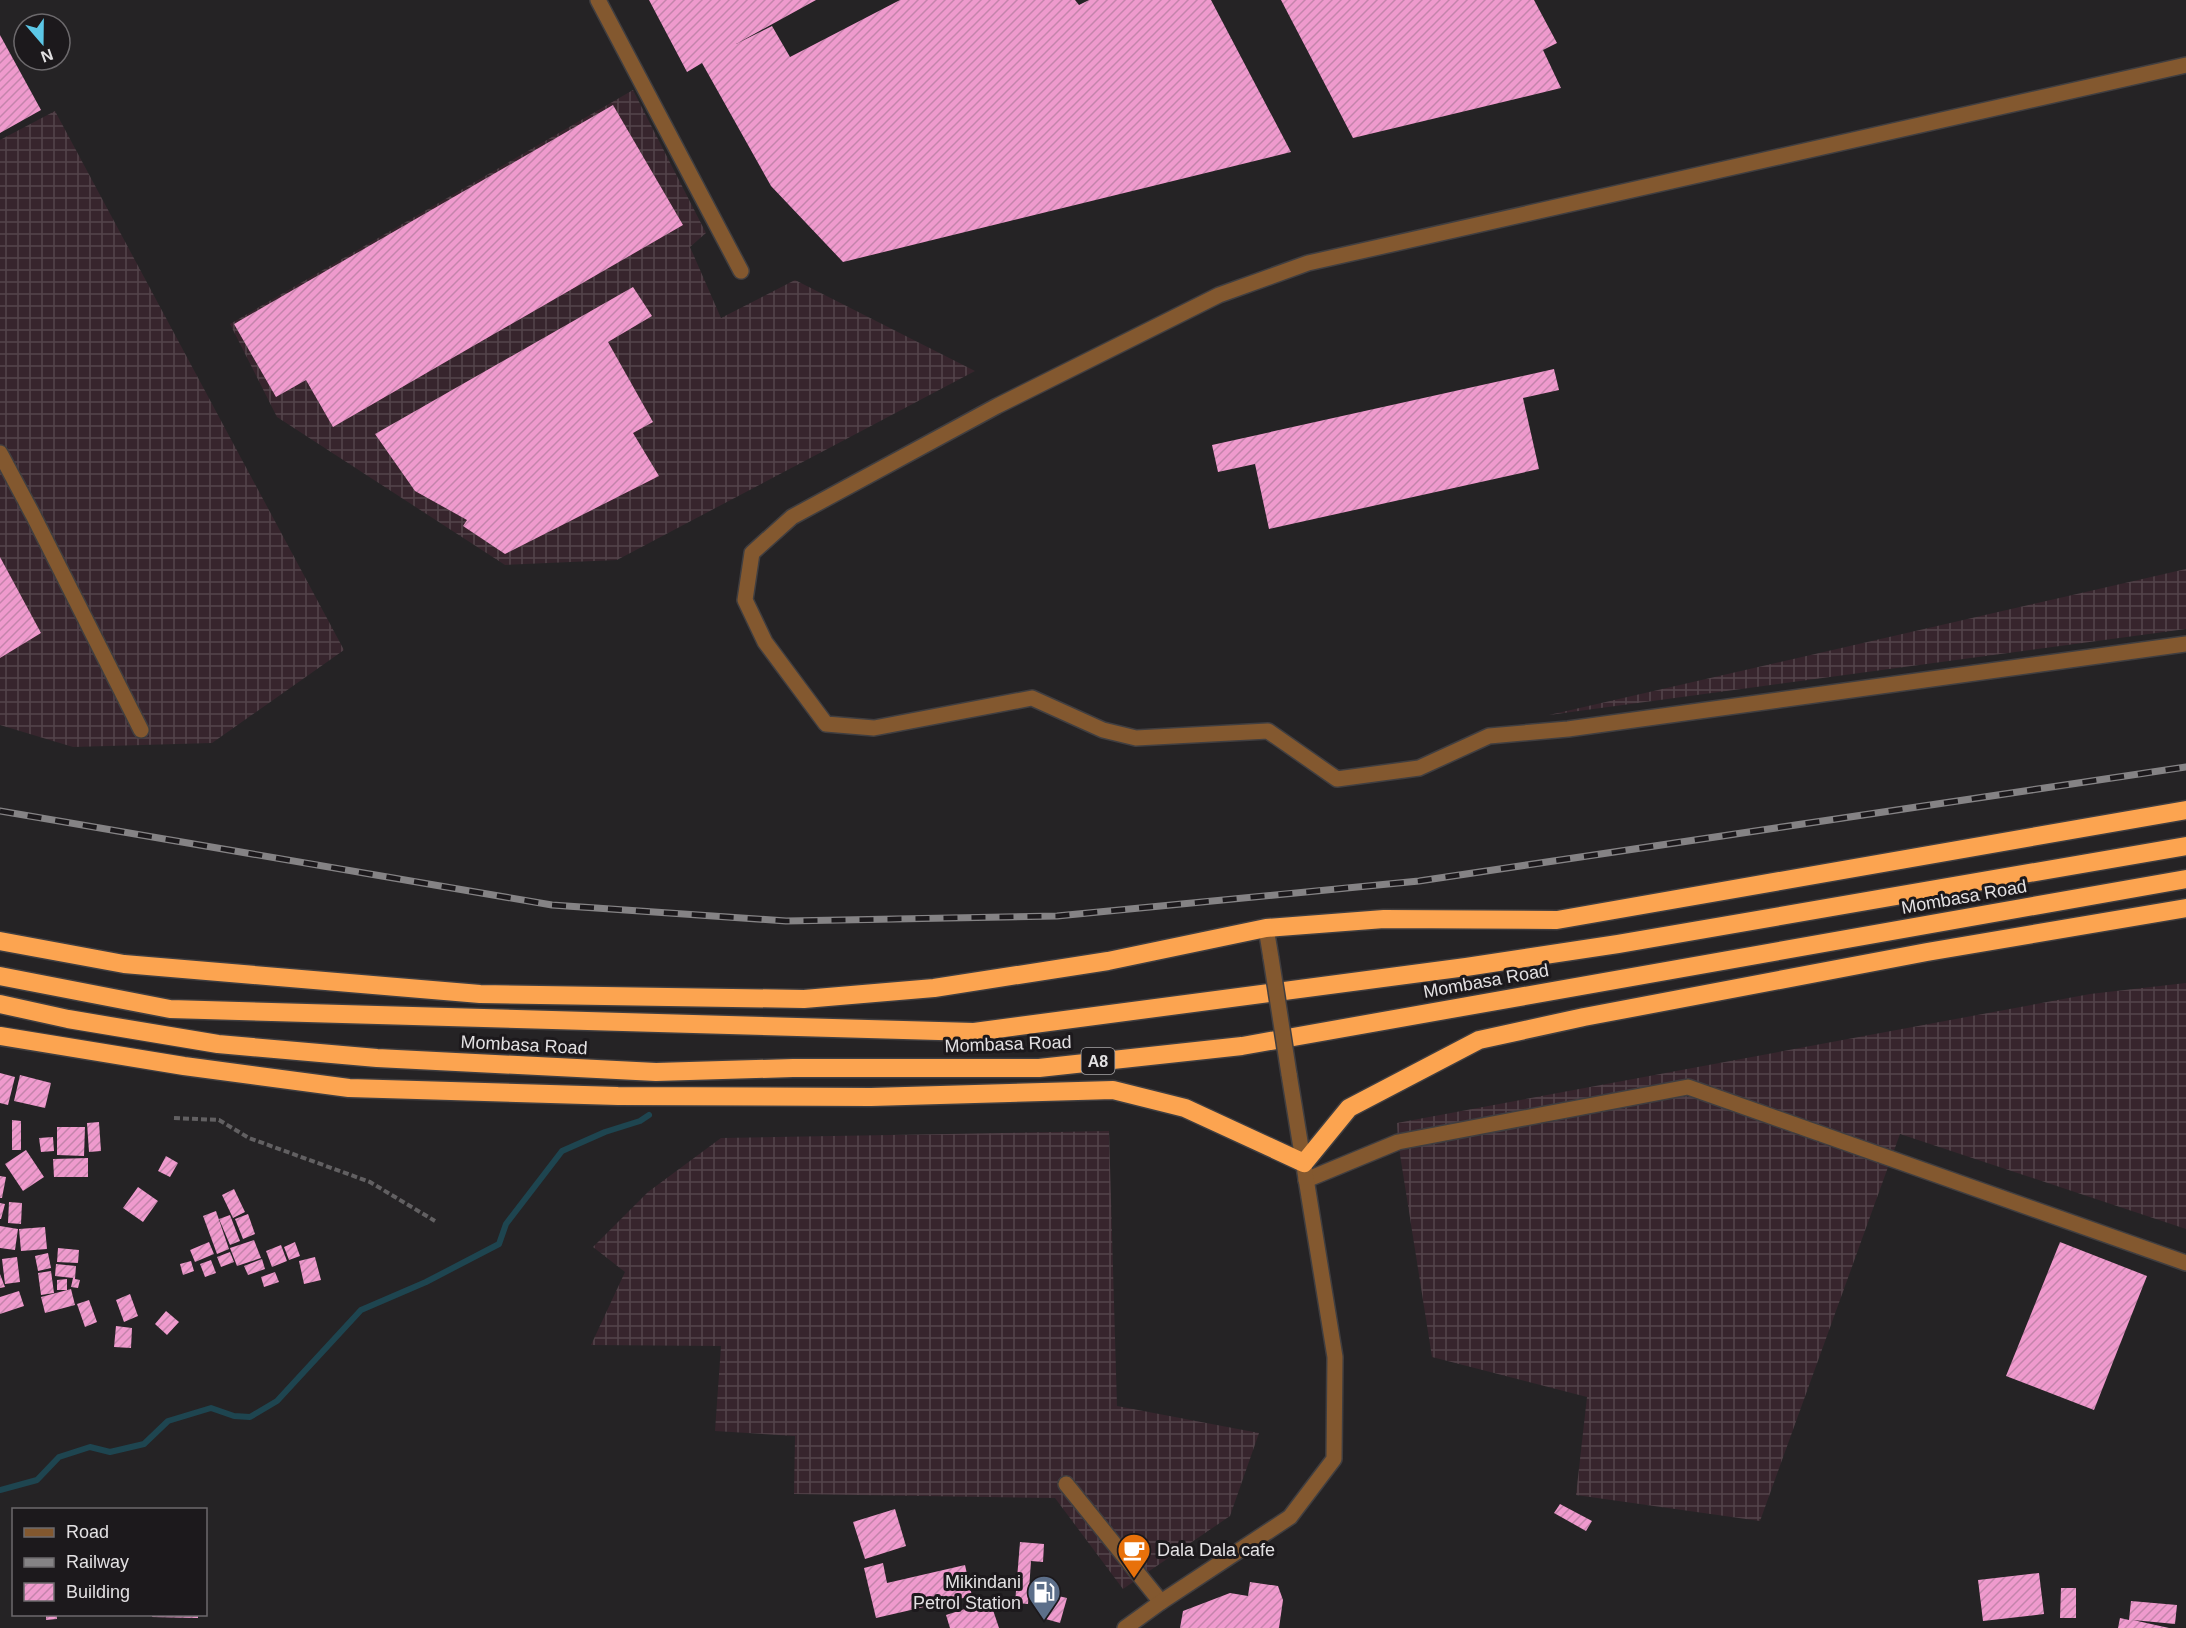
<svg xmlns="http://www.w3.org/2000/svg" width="2186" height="1628" font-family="Arial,sans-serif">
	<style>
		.industrial { fill: url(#industrial-grid) }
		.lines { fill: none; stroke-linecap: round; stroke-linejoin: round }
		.stream { stroke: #1e4550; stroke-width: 6 }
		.building { fill: url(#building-hatch) }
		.minor-casing { stroke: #403e40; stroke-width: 18 }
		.highway-casing { stroke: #403e40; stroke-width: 21 }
		.path { stroke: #626062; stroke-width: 4; stroke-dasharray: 6 3; stroke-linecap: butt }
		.minor { stroke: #83582f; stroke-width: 15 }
		.highway { stroke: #fca450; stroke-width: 18 }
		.rail-casing { stroke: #858385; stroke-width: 7 }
		.rail { stroke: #1c191c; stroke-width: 4.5; stroke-dasharray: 14; stroke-linecap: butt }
		.minor-bridge-casing { stroke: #403e40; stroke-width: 18; stroke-linecap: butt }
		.minor-bridge { stroke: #83582f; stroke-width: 15 }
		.labels { text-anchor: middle; stroke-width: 6; stroke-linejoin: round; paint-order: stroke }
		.shield { fill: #1c191c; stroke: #a7a5a7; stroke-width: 1.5 }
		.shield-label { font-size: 16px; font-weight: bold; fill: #e3e1e3 }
		.street-label { font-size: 18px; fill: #e3e1e3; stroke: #1c191c }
		.poi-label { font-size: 18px; fill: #e3e1e3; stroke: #1c191c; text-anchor: start }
	</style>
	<defs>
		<pattern id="industrial-grid" width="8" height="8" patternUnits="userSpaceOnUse" patternTransform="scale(1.5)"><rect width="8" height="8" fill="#37252d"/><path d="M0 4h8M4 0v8" fill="none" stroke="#54444b"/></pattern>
		<pattern id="building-hatch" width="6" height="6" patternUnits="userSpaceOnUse" patternTransform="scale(1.5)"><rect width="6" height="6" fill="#ef9acd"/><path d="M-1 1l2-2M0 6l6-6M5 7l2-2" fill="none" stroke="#c484ab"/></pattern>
	</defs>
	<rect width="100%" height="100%" fill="#252325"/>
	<g class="industrial">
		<path d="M633,90L706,233L690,247L721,318L795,280L975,371L617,560L505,565L277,417L230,324Z"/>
		<path d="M55,111L344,650L212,743L73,747L0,725V140Z"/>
		<path d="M2186,569V629L1549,715Z"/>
		<path d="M2186,983V1229L1900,1134L1760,1521L1576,1495L1587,1397L1432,1357L1398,1142L1397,1123L2090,994Z"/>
		<path d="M1109,1131L1117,1406L1259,1433L1230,1516L1123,1589L1055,1498L794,1494L795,1436L715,1431L721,1346L591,1345L625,1272L593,1247L648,1192L721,1138Z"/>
	</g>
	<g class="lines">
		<path class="stream" d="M0,1490L37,1480L59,1457L90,1447L110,1452L144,1444L168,1421L211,1408L234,1416L250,1417L277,1401L361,1310L426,1282L499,1244L506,1224L562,1151L605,1132L640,1121L649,1115"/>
	</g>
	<g class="building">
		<path d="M649,0H816L736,44L772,26L790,57L900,0H1075L1079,5L1089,0H1211L1291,152L843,262L771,186L702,63L687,72Z"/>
		<path d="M1281,0H1534L1557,43L1543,50L1561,88L1353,138Z"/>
		<path d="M0,35L41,110L0,133Z"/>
		<path d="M613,105L683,225L333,427L306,380L276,397L234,324Z"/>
		<path d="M633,287L652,316L608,342L653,422L633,433L659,476L505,554L463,526L467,520L415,491L375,434Z"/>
		<path d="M1554,369L1559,390L1523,398L1539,469L1269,529L1255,464L1218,472L1212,445Z"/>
		<path d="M0,557L41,633L0,658Z"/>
		<path d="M0,1073L15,1077L8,1105L0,1103Z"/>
		<path d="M20,1075L51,1083L45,1108L14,1101Z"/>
		<path d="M12,1120L21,1121V1150H12Z"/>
		<path d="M99,1122L101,1151L89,1152L87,1123Z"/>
		<path d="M57,1127H85L84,1156L57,1155Z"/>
		<path d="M53,1137L54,1151L41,1152L39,1138Z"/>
		<path d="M26,1150L44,1177L23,1191L5,1164Z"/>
		<path d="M166,1156L178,1163L170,1177L158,1171Z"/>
		<path d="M88,1158V1177H54L53,1159Z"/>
		<path d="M0,1176L6,1177L2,1198H0Z"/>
		<path d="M138,1187L158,1201L143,1222L123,1208Z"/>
		<path d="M234,1189L245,1212L233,1218L222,1195Z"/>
		<path d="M9,1202L22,1203L21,1224L8,1223Z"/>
		<path d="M0,1203L5,1204L1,1219H0Z"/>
		<path d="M216,1211L229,1249L217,1254L203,1216Z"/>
		<path d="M248,1214L255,1234L243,1239L235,1219Z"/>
		<path d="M230,1215L240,1241L230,1245L219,1219Z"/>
		<path d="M0,1226L18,1229L15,1250L0,1248Z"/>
		<path d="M45,1227L47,1249L21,1251L19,1229Z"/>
		<path d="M254,1240L261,1258L237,1266L230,1248Z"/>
		<path d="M209,1242L214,1254L195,1262L190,1250Z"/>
		<path d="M295,1242L300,1256L289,1260L284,1247Z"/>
		<path d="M2060,1242L2147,1276L2094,1410L2006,1376Z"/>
		<path d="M281,1245L287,1261L272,1267L266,1251Z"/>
		<path d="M58,1248L79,1250L78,1263L57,1262Z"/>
		<path d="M230,1252L234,1262L221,1267L217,1257Z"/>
		<path d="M48,1253L51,1268L38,1271L35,1256Z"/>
		<path d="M17,1257L20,1282L5,1284L2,1259Z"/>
		<path d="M315,1257L321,1280L304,1284L299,1261Z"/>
		<path d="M262,1259L265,1269L248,1275L244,1266Z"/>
		<path d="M211,1260L216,1273L205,1277L200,1264Z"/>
		<path d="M191,1261L194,1271L183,1275L180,1264Z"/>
		<path d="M56,1264L76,1266L75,1279L80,1280L78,1288L71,1287L73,1278L55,1276Z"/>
		<path d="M51,1271L54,1293L41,1295L38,1273Z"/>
		<path d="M275,1272L279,1282L264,1287L261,1277Z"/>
		<path d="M0,1274L5,1287L0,1288Z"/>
		<path d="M67,1279V1290H57V1280Z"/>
		<path d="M71,1289L75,1305L45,1313L41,1297Z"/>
		<path d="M19,1291L24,1306L0,1314V1297Z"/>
		<path d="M130,1294L138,1316L124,1322L116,1300Z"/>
		<path d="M89,1300L97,1322L85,1327L77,1304Z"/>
		<path d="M166,1311L179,1322L167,1335L155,1324Z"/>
		<path d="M116,1326L132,1328L131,1348L114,1347Z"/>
		<path d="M1560,1504L1592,1521L1586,1531L1554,1513Z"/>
		<path d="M895,1509L906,1546L865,1559L853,1522Z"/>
		<path d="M1020,1542L1044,1544L1043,1562L1031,1561L1028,1604L1015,1603Z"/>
		<path d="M883,1563L887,1583L965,1565L972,1596L876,1618L864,1568Z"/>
		<path d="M2039,1573L2044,1614L1983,1621L1978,1580Z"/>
		<path d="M1250,1582L1278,1586L1283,1600L1279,1628H1180L1183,1611L1230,1593L1248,1596Z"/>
		<path d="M2061,1588H2076V1618H2060Z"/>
		<path d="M1049,1594L1067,1598L1060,1623L1042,1618Z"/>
		<path d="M990,1601L999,1628H950L946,1615Z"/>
		<path d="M2131,1601L2177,1605L2175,1624L2133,1620L2169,1628H2118L2120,1618L2129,1620Z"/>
		<path d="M46,1614H57V1619L46,1620Z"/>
		<path d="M153,1614H198V1618L152,1617Z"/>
	</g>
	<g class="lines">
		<defs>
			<g id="minor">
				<path d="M598,0L741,271"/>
				<path d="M2186,65L1308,263L1219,295L997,406L792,517L752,553L745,600L765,642L826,724L874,728L1032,698L1103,730L1136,738L1268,731L1337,779L1419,768L1489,736L1568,729L2186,644"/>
				<path d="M0,453L33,515L141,730"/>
				<path d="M1266,928L1271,958"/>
				<path d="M1306,1180L1398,1142L1688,1087L2186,1263"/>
				<path d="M1066,1484L1161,1602"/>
				<path d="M1125,1628L1161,1602L1290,1517L1334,1459L1335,1357L1289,1074"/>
			</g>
			<g id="highway">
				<path d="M0,941L124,964L480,994L804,999L934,988L1108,961L1266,928L1384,919L1557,920L2186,810"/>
				<path d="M0,976L170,1009L974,1032L1466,967L1618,944L2186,846"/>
				<path d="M0,1004L68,1019L218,1044L377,1058L656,1072L793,1068H1039L1242,1046L2186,879"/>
				<path d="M0,1036L184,1066L349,1088L618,1096L871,1097L1113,1090L1185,1108L1304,1163L1349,1108L1479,1040L1584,1017L1927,952L2186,908"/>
			</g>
		</defs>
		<use href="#minor" class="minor-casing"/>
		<use href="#highway" class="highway-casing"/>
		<path class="path" d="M174,1118L219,1120L249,1138L370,1182L435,1221"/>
		<use href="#minor" class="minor"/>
		<use href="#highway" class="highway"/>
		<defs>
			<path id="rail" d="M0,811L552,905L786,921L1057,916L1419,881L2186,767"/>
		</defs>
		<use href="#rail" class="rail-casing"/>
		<use href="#rail" class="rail"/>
		<defs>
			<path id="minor-bridge" d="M1271,958L1289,1074"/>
		</defs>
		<use href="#minor-bridge" class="minor-bridge-casing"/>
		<use href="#minor-bridge" class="minor-bridge"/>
	</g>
	<defs>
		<symbol id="cafe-pin" viewBox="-11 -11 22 30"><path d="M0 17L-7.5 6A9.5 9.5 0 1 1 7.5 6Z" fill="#e8710a" stroke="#1c191c"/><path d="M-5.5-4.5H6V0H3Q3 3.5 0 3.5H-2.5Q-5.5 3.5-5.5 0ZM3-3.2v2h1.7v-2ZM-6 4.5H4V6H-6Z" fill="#fff"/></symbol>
		<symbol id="fuel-pin" viewBox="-11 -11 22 30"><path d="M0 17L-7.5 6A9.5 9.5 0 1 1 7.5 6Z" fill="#5c6f8a" stroke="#1c191c"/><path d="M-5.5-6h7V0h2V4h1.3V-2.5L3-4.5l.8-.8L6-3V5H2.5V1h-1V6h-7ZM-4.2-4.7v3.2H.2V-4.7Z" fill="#fff"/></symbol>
	</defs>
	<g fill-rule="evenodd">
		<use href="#cafe-pin" x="1115" y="1531" width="38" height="52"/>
		<use href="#fuel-pin" x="1025" y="1573" width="38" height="52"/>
	</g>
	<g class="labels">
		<rect class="shield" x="1081.5" y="1048" width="33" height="26" rx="4.5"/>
		<g class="shield-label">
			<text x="1098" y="1067">A8</text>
		</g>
		<g class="street-label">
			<text transform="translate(1964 897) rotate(-10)" y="6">Mombasa Road</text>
			<text transform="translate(1486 981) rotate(-10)" y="6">Mombasa Road</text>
			<text transform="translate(1008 1044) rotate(-2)" y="6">Mombasa Road</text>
			<text transform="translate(524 1045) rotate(3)" y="6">Mombasa Road</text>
		</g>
		<g class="poi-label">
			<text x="1157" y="1556">Dala Dala cafe</text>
			<text x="1021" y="1588" text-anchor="end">Mikindani<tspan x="1021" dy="21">Petrol Station</tspan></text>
		</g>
	</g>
	<rect x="12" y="1508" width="195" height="108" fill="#1c191c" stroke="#6c696c" stroke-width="1.5"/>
	<rect x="24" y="1528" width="30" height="9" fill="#83582f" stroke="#6c696c" stroke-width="1.5"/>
	<text x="66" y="1538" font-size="18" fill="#e3e1e3">Road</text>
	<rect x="24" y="1558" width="30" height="9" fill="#858385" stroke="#6c696c" stroke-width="1.5"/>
	<text x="66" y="1568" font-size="18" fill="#e3e1e3">Railway</text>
	<rect x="24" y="1583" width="30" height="18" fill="url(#building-hatch)" stroke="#6c696c" stroke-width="1.5"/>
	<text x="66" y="1598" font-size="18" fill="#e3e1e3">Building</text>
	<g transform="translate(42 42) rotate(160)"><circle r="28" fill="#1c191c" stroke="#6c696c" stroke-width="1.5"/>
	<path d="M0-4.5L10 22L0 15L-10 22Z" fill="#5cc7e7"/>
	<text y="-9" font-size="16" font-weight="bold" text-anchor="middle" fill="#e3e1e3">N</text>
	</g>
</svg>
